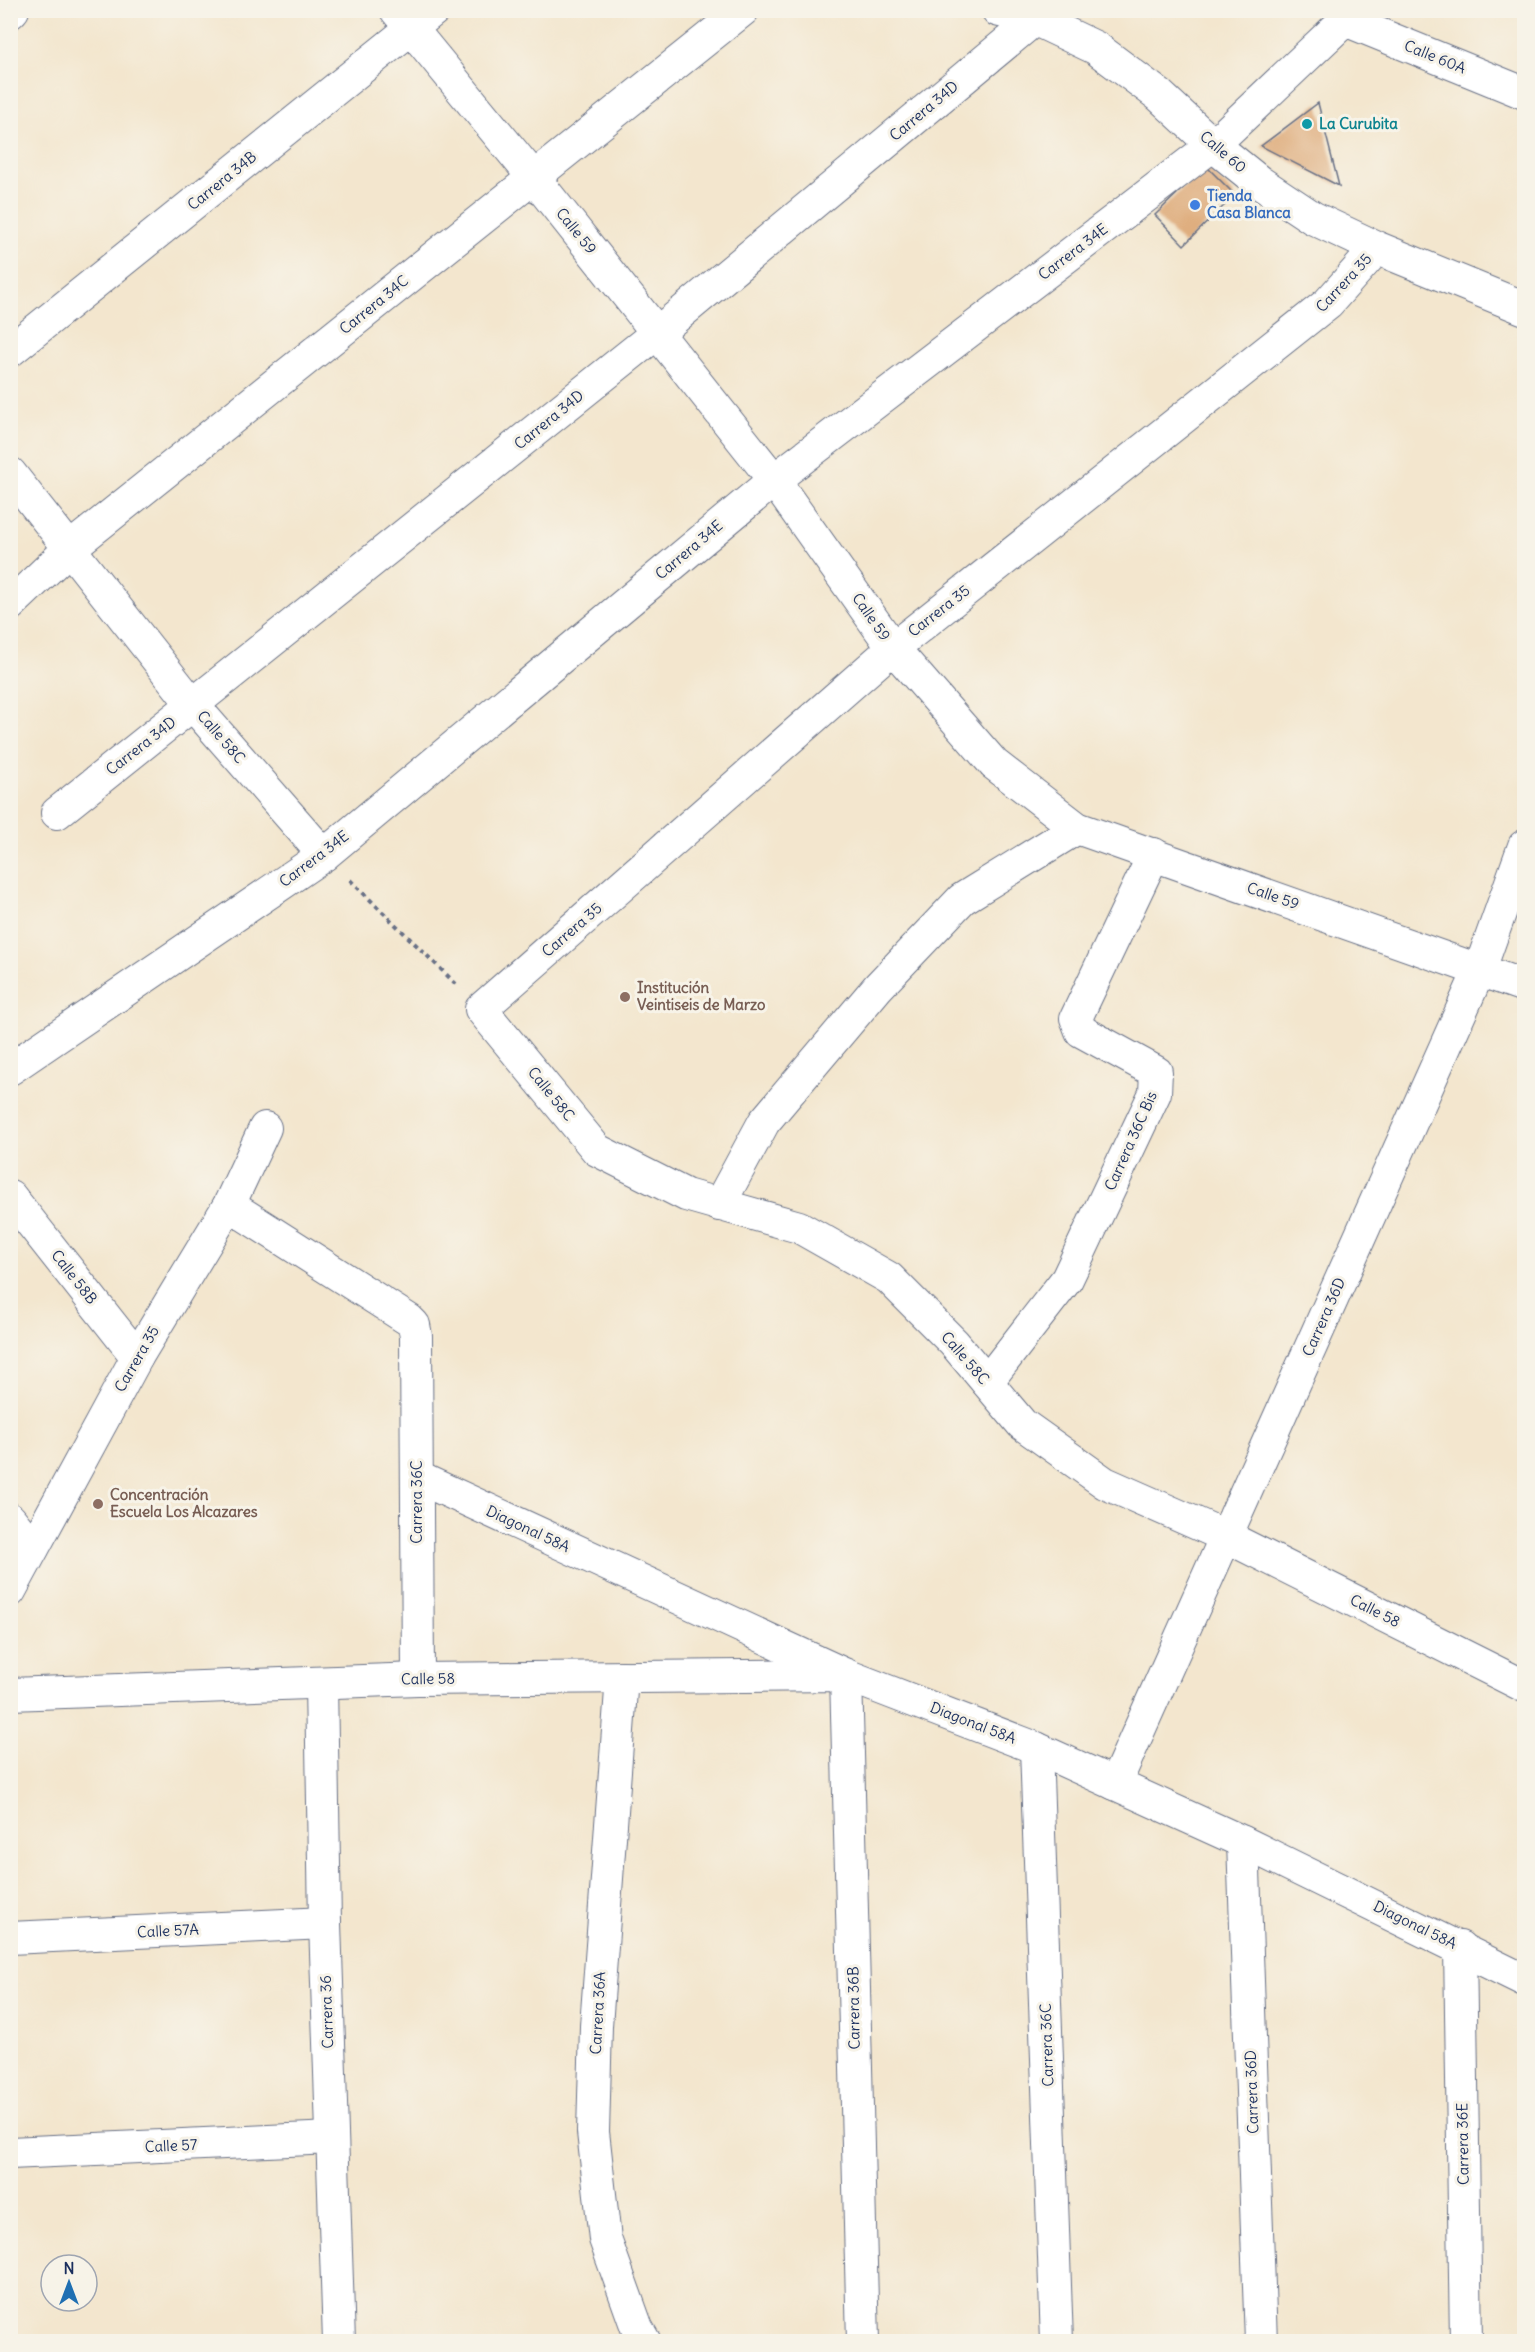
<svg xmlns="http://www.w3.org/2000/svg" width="1535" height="2352" font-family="Delius,sans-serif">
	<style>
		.building { fill: #dfae7f }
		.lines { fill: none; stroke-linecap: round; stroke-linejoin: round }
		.minor-casing { stroke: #676f85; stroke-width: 34 }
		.tertiary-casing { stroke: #676f85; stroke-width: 35 }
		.path { stroke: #676f85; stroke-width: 4; stroke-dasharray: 4.5 4.5; stroke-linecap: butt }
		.minor { stroke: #fff; stroke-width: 32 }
		.tertiary { stroke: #fff; stroke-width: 33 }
		.culture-dot { fill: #0f9aa8; stroke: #f7f3e8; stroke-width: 2 }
		.shop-dot { fill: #3f7fe0; stroke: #f7f3e8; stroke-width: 2 }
		.education-dot { fill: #8d6e63; stroke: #f7f3e8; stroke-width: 2 }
		.labels { text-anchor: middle; stroke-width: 6; stroke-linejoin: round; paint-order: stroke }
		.street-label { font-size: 15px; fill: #1b2f5e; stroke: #f7f3e8 }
		.culture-label { font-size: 15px; font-weight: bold; fill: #0d838f; stroke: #f7f3e8; text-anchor: start }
		.shop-label { font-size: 15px; font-weight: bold; fill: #366cbe; stroke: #f7f3e8; text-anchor: start }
		.education-label { font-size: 15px; font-weight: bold; fill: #785e54; stroke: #f7f3e8; text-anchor: start }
	</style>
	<rect width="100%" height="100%" fill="#f7f3e8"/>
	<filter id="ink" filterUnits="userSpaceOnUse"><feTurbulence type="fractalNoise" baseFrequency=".0167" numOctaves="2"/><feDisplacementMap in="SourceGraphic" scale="12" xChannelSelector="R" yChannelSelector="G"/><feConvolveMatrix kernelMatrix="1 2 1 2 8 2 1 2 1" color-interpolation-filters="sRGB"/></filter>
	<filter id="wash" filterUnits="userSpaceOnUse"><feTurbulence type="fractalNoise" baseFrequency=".008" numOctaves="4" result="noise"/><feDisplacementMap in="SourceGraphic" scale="24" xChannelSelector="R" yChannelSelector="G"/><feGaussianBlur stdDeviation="1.35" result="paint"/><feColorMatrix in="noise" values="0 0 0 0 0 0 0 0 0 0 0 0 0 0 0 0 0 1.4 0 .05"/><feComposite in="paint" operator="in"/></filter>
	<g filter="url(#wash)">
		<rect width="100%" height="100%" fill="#f3e6ce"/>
		<g id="blocks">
			<g class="building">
				<path d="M1318,103L1339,186L1261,146Z"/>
				<path d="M1206,166L1235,195L1184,245L1155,215Z"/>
			</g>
		</g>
	</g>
	<g filter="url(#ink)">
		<use href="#blocks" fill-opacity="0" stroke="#676f85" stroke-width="1.5"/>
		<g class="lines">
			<defs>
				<g id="minor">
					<path d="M396,10L534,178L774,480L893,648L994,764L1077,828L1524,986"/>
					<path d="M10,13L13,10"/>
					<path d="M1345,20L1524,93"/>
					<path d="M1377,248L1328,303L893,648L481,1009L597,1150L686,1195L799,1227L889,1278L954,1343L1022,1424L1105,1483L1225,1536L1524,1686"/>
					<path d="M10,351L434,10"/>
					<path d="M10,473L193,705L324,855"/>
					<path d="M10,605L70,548L743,10"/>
					<path d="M57,813L657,333L1035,19"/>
					<path d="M10,1069L324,855L774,480L1213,145L1345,20L1350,10"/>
					<path d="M10,1196L137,1357"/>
					<path d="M229,1205L409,1320L414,1325L416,1336L418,1679"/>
					<path d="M719,1205L764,1122L878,987L962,899L1077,828"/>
					<path d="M987,1382L1067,1279L1155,1093L1156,1072L1081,1031L1076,1018L1154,854"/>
					<path d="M417,1477L846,1675L1036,1748L1243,1842L1524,1980"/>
					<path d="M10,1519L33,1548"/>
					<path d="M10,1591L137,1357L229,1205L265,1128"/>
					<path d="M622,1677L596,2026L593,2132L605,2239L637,2328L645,2342"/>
					<path d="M321,1683L325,1923L339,2342"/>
					<path d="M10,1694L418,1679L846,1675L863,2342"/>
					<path d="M1036,1748L1057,2342"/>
					<path d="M1115,1784L1480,969L1524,846"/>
					<path d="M1243,1842L1261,2342"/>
					<path d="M10,1938L325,1923"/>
					<path d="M1460,1947L1466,2342"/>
					<path d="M10,2153L331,2138"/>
				</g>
				<path id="tertiary" d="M998,10L1035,19L1096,48L1159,95L1213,145L1259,182L1313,218L1377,248L1524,308"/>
			</defs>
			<use href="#minor" class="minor-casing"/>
			<use href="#tertiary" class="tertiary-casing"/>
			<path class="path" d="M350,880L456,984"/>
			<use href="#minor" class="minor"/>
			<use href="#tertiary" class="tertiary"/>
		</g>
	</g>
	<circle class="culture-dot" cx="1307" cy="124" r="6"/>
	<circle class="shop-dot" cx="1195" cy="205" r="6"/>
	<g class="education-dot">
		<circle cx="625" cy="997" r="6"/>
		<circle cx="98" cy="1504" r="6"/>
	</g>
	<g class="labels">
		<g class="street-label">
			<text transform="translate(1435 57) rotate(22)" y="5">Calle 60A</text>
			<text transform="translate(924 111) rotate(-40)" y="5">Carrera 34D</text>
			<text transform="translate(1223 152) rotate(40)" y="5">Calle 60</text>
			<text transform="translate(222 181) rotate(-39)" y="5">Carrera 34B</text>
			<text transform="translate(576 231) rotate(51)" y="5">Calle 59</text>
			<text transform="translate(1073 252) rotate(-37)" y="5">Carrera 34E</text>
			<text transform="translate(1344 283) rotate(-47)" y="5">Carrera 35</text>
			<text transform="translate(374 305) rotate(-39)" y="5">Carrera 34C</text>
			<text transform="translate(549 420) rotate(-39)" y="5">Carrera 34D</text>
			<text transform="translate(689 550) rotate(-40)" y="5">Carrera 34E</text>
			<text transform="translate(939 611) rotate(-38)" y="5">Carrera 35</text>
			<text transform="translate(871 617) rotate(55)" y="5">Calle 59</text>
			<text transform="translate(221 737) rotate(49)" y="5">Calle 58C</text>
			<text transform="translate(141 746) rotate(-38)" y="5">Carrera 34D</text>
			<text transform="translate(314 859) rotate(-37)" y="5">Carrera 34E</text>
			<text transform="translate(1273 896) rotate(19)" y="5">Calle 59</text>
			<text transform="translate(572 930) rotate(-41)" y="5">Carrera 35</text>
			<text transform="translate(551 1094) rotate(51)" y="5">Calle 58C</text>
			<text transform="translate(1131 1141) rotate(-66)" y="5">Carrera 36C Bis</text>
			<text transform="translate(74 1277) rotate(52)" y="5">Calle 58B</text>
			<text transform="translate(1324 1317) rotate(-66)" y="5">Carrera 36D</text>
			<text transform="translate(965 1358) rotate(49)" y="5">Calle 58C</text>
			<text transform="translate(137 1359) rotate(-60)" y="5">Carrera 35</text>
			<text transform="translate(417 1502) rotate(-90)" y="5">Carrera 36C</text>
			<text transform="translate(528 1529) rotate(25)" y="5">Diagonal 58A</text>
			<text transform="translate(1375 1611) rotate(27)" y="5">Calle 58</text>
			<text transform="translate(428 1679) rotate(-1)" y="5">Calle 58</text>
			<text transform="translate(973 1723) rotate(21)" y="5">Diagonal 58A</text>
			<text transform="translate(1415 1925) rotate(26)" y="5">Diagonal 58A</text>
			<text transform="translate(168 1931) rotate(-3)" y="5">Calle 57A</text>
			<text transform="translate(854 2008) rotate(-91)" y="5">Carrera 36B</text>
			<text transform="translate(327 2012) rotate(-92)" y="5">Carrera 36</text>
			<text transform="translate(598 2013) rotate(-87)" y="5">Carrera 36A</text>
			<text transform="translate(1047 2045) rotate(-92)" y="5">Carrera 36C</text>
			<text transform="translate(1252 2092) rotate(-92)" y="5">Carrera 36D</text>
			<text transform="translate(1463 2144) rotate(-91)" y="5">Carrera 36E</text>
			<text transform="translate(171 2146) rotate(-3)" y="5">Calle 57</text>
		</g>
		<g class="culture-label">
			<text x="1319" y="129">La Curubita</text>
		</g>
		<g class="shop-label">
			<text x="1207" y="201">Tienda<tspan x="1207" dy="17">Casa Blanca</tspan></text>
		</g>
		<g class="education-label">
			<text x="637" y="993">Institución<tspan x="637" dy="17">Veintiseis de Marzo</tspan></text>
			<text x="110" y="1500">Concentración<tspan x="110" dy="17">Escuela Los Alcazares</tspan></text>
		</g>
	</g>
	<rect width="1535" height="2352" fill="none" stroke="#f7f3e8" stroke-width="36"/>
	<g transform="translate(69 2283)"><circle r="28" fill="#f7f3e8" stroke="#9fa5b1" stroke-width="1.5"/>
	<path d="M0-4.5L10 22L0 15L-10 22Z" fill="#1f6fb2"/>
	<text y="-9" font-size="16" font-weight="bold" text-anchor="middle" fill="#1b2f5e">N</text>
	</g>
</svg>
